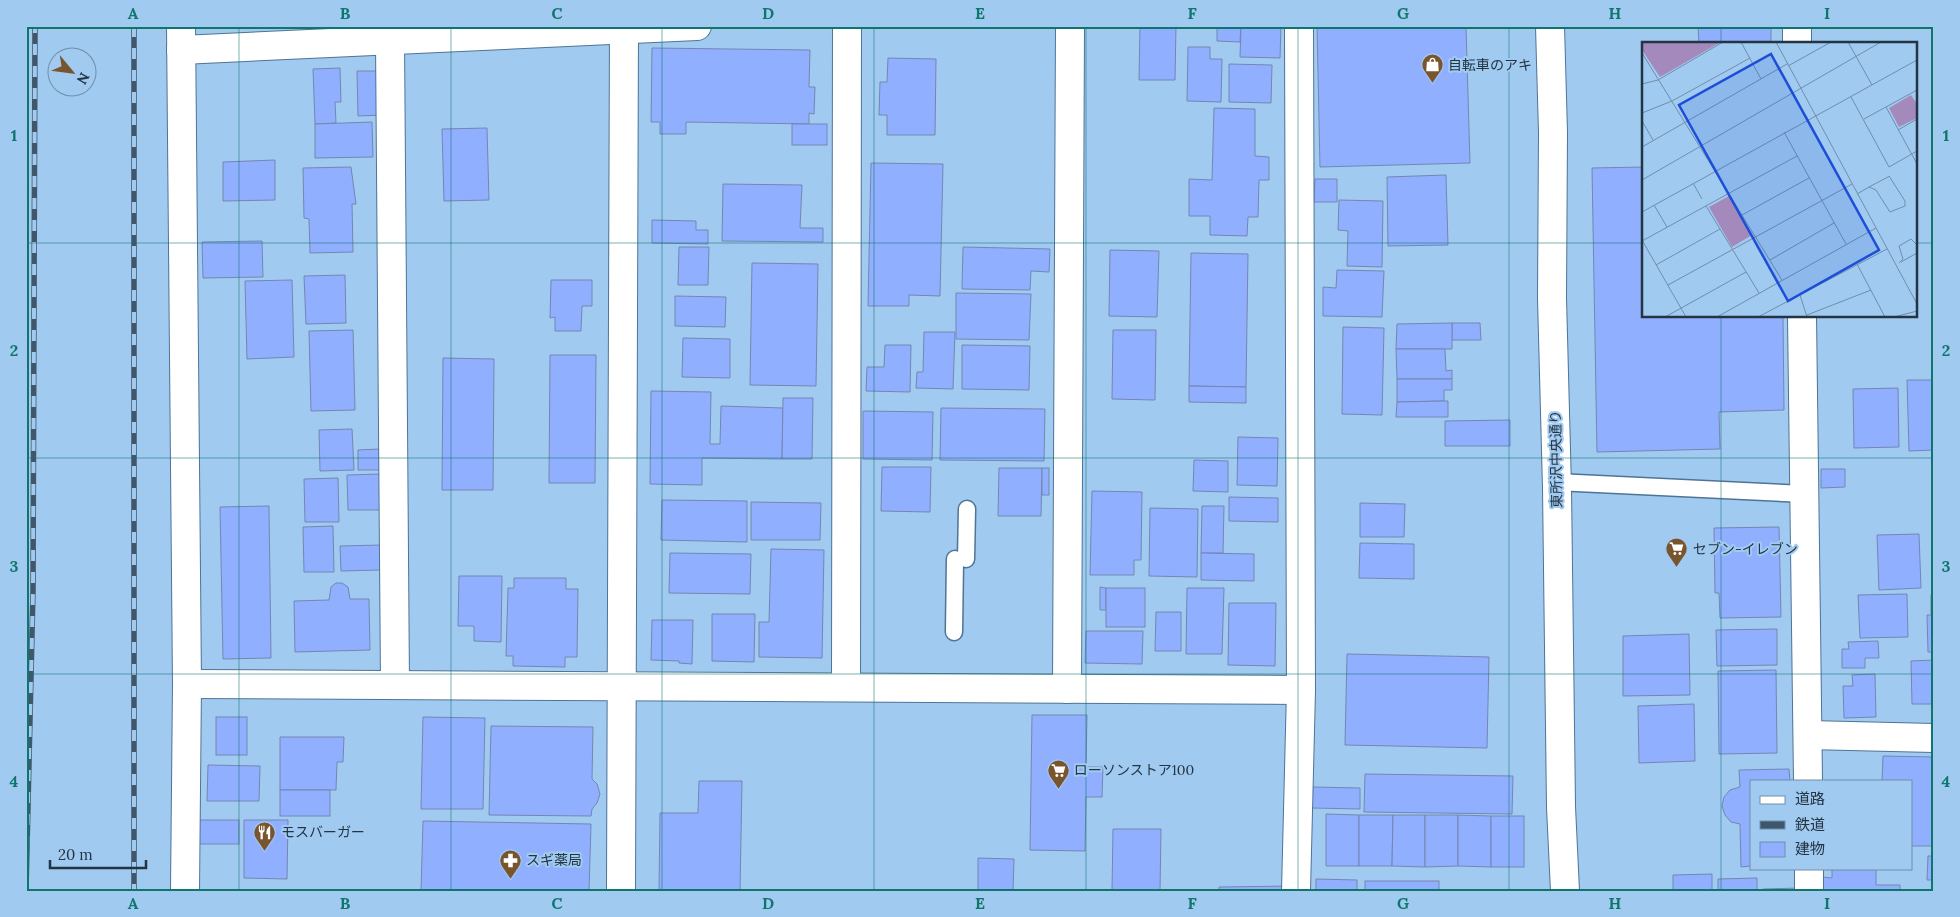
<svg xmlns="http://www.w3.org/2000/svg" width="1960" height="917" font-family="Lora,'Noto Sans JP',serif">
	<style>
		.building { fill: #90afff; stroke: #7486b2 }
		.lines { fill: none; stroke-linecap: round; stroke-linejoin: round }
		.service-casing { stroke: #4e7497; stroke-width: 19 }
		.minor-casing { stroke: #4e7497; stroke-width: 30 }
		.tertiary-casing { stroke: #4e7497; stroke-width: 30 }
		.service { stroke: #fff; stroke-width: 16 }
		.minor { stroke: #fff; stroke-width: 28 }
		.tertiary { stroke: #fff; stroke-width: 28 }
		.rail-casing { stroke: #40566a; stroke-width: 5.5 }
		.rail { stroke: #a1caf0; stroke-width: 4; stroke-dasharray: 11; stroke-linecap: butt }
		.grid { fill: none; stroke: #0f766e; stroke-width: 1; stroke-opacity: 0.55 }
		.labels { text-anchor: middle; stroke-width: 4; stroke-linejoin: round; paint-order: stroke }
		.poi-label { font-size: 14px; fill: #233443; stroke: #a1caf0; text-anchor: start }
		.street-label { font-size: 14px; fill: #233443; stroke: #a1caf0 }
		.inset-road { fill: none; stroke: #6f8eab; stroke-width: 1 }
		.view { fill: #1d4ed8; fill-opacity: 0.15; stroke: #1d4ed8; stroke-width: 2.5 }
		.inset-edge { fill: none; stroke: #233443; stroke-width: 2.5 }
		.neatline { fill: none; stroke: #0f766e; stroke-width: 2 }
		.grid-label { font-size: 16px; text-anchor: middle; font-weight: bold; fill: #0f766e }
	</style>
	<rect width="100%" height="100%" fill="#a1caf0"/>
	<g class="building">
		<rect x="264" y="26" width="32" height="2"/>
		<path d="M1140,26H1176L1175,80H1139Z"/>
		<path d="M1217,26H1241L1240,42L1217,41Z"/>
		<path d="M1241,26H1281L1280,58L1240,57Z"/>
		<path d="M1317,26H1466L1470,163L1320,167Z"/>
		<path d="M1698,26H1771V44H1699Z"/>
		<path d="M1188,47H1210V59H1222L1221,102L1187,101Z"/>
		<path d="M652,48L810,50L809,87H815L814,114L809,113V124L686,122V134H660V122H651Z"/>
		<path d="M888,58L936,59L935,135H887V115H879L880,82H887Z"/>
		<path d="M1229,64L1272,65L1271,103L1229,102Z"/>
		<path d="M340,68L341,102H335L336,123L315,124L313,69Z"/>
		<path d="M357,71H383L385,115L358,116Z"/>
		<path d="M1214,108L1255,109V156L1269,157V180H1259L1258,217H1248L1247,236L1210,235V216H1189V179L1212,180Z"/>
		<path d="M372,122L373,157L315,158V124Z"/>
		<rect x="792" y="124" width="35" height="21"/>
		<path d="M487,128L489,200L444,201L442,129Z"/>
		<path d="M275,160V200L223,201V162Z"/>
		<path d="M871,163L943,164L940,296L909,295V306H868Z"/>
		<path d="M351,167L356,204H352L353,252L310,253L309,219L304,218L303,168Z"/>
		<path d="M1644,167V316H1783L1784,410L1719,412L1720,449L1597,452L1592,168Z"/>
		<path d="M1446,175L1448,245L1388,246L1387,177Z"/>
		<path d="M1315,179H1337V202H1314Z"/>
		<path d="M723,184L802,185L800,228H823V242L722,241Z"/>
		<path d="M1339,200L1383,201L1382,267L1347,266L1348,231L1338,230Z"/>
		<path d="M652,220L696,221V230H708V244L652,243Z"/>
		<path d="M262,241L263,277L203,278L202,242Z"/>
		<path d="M679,247H709L708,285H678Z"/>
		<path d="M963,247L1050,249L1049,272L1031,271L1030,290L962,289Z"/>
		<path d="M1110,250L1159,251L1157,317L1109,316Z"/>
		<path d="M1191,253L1248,254L1246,387L1189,386Z"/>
		<path d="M752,263L818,264L816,386L750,385Z"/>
		<path d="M1337,270L1384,271L1382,317L1323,316V287L1336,288Z"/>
		<path d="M345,275L346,323L306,324L304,276Z"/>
		<path d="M292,280L294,357L247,359L245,281Z"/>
		<path d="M551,280H592V306H582L581,331H555V317L550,318Z"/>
		<path d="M956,293L1031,294L1029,340L956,339Z"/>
		<path d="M675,296L726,297L725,327L675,326Z"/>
		<path d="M1452,323H1480L1481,340H1452Z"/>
		<path d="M1452,323V349H1396L1397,324Z"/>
		<path d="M1343,327L1384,328L1382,415L1342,414Z"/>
		<path d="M353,330L355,410L311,411L309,331Z"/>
		<path d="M1113,330H1156L1155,400L1112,399Z"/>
		<path d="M924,332H955L953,389L916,388L917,372H923Z"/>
		<path d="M683,338L730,339V378L682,377Z"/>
		<path d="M885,345H911L910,392L866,391L867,367H884Z"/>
		<path d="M962,345L1030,346L1029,390L962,389Z"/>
		<path d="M1396,349H1445L1446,371L1452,370V379H1397Z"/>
		<path d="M550,355H596L595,483H549Z"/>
		<path d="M443,358L494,359L493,490H442Z"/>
		<path d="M1397,379H1452V390H1444V401L1397,402Z"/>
		<path d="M1907,380H1934V450L1909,451Z"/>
		<path d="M1189,386L1246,387V403L1189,402Z"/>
		<path d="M1898,388L1899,447L1854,448L1853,389Z"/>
		<path d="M651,391L711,392L710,444H720L721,406L783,408L782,459L702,458V485L650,484Z"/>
		<path d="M783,398H813L812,459H782Z"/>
		<path d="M1444,401H1448V417H1396L1397,402Z"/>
		<path d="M941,408L1045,409L1044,461L940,460Z"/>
		<path d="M863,411L933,412L932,460L863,459Z"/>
		<path d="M1510,420V446H1445V421Z"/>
		<path d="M352,429L354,470L320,471L319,430Z"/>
		<path d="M1238,437L1278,438L1277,486L1237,485Z"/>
		<path d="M380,449V470H358V450Z"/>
		<path d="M1194,460L1228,461V492L1193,491Z"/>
		<path d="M882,467H931L930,512L881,511Z"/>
		<path d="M999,468H1042L1041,516H998Z"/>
		<rect x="1042" y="468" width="7" height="27"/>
		<path d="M1821,469H1845V487L1821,488Z"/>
		<path d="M380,474V510H348L347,475Z"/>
		<path d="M338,478L339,522H305L304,479Z"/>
		<path d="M1092,491L1142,492L1141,560H1134V575H1090Z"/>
		<path d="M1229,497L1278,498V522L1229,521Z"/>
		<path d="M662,500L747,501V542L661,540Z"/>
		<path d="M751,502L821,503L820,540H751Z"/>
		<path d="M1360,503L1405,504L1404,537H1360Z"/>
		<path d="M269,506L271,658L223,659L220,507Z"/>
		<path d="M1202,506H1224L1223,553H1201Z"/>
		<path d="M1150,508L1198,509L1197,577L1149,576Z"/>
		<path d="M333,526L334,572H304L303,527Z"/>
		<path d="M1779,527L1781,617L1720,618L1719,593H1715L1714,528Z"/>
		<path d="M1919,534L1921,588L1879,590L1877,535Z"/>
		<path d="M1360,543L1414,544V579L1359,578Z"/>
		<path d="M381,545V570L341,571L340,546Z"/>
		<path d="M771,549L824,550L822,658L759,657V622H769Z"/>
		<path d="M670,553L751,554L750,594L669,593Z"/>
		<path d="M1201,553L1254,554V581L1201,580Z"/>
		<path d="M459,576H502L501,642L474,641V626H458Z"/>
		<path d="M514,578H566V589H578L577,657H565V667L513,666V656H506L508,588H514Z"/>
		<path d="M336,583H342L348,587L350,599H369L370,650L295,652L294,601L329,600L331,587Z"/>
		<path d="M1100,587L1106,588V610H1100Z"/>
		<rect x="1106" y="588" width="39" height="39"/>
		<path d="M1187,588H1224L1222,654H1186Z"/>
		<path d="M1907,594L1908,637L1860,638L1858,595Z"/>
		<path d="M1931,595H1934V652H1928L1927,615H1931Z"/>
		<path d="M1229,603H1276L1275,666L1228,665Z"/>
		<path d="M1156,612H1181V651H1155Z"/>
		<path d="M712,614H755L754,662L712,661Z"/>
		<path d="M652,620H693L692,664L679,663V661L651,660Z"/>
		<path d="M1777,629V665L1717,666L1716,630Z"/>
		<path d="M1086,631H1143L1142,664L1085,663Z"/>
		<path d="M1689,634L1690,695L1623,696V636Z"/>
		<path d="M1878,641L1879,658H1865V668H1842V649H1849L1848,642Z"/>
		<path d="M1347,654L1489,657L1487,748L1345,745Z"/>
		<path d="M1934,660V704H1912L1911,661Z"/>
		<path d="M1776,670L1777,753L1719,754L1718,671Z"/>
		<path d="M1875,674L1876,717L1844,718L1843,686H1853L1852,675Z"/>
		<path d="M1694,704L1695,761L1639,763L1638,706Z"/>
		<path d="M1032,715H1087L1086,767H1103L1102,797H1086L1085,851L1030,850Z"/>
		<rect x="216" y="717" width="31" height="38"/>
		<path d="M423,717L485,718L483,809H421Z"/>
		<path d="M491,726L593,727L592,779L597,784L600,794L597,803L592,809L591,816L489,815Z"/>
		<path d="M280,737H344L343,762H337L336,790H280Z"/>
		<path d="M1883,756L1934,757V846H1911V781H1882Z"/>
		<path d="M208,765L260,766L259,801H207Z"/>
		<path d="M1789,769L1790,781H1751V866L1741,867L1740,824L1731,822L1725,815L1722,806L1724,797L1730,790L1740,787L1739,770Z"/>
		<path d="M1365,774L1513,776L1512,814L1364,812Z"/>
		<path d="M699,781H742L740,891H659L660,813H698Z"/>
		<path d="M1313,787L1360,788V809L1312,808Z"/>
		<rect x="280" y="790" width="50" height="26"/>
		<path d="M1326,814L1359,815V866H1326Z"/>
		<path d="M1359,815H1393L1392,866H1359Z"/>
		<path d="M1393,815H1425V867L1392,866Z"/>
		<path d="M1425,815H1458V866L1425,867Z"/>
		<path d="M1458,815L1491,816V867L1458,866Z"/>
		<rect x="1491" y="816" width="33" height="51"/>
		<rect x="198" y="820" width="41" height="24"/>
		<path d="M244,820H288L287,879L244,878Z"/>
		<path d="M423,821L591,824L589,891H421Z"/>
		<path d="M1113,829H1161L1160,891H1112Z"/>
		<path d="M1928,856H1934V880H1927Z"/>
		<path d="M978,858L1014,859L1013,891H978Z"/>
		<path d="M1832,868H1876V885H1900V891H1821L1822,877L1832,878Z"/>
		<path d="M1712,874V891H1673V875Z"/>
		<path d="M1757,878V891H1718V879Z"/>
		<path d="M1316,879L1357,880V891H1316Z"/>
		<rect x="1365" y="881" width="74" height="10"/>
		<path d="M1292,886L1291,891H1219V887Z"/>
		<path d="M1800,888V891H1763V889Z"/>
	</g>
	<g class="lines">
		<defs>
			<g id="service">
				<path d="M1556,482L1806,494"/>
				<path d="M966,559L967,509"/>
				<path d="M954,632L955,559"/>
			</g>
			<g id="minor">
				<path d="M181,26L187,684L185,891"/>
				<path d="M1797,26V44"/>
				<path d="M390,40L395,685"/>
				<path d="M181,50L697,26"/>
				<path d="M1802,316L1808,781"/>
				<path d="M187,684L1301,690"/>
				<path d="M846,687L847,26"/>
				<path d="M1067,689L1070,26"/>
				<path d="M1808,735L1934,738"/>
				<path d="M1809,868V891"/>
				<path d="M621,891L624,26"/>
				<path d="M1296,891L1301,690L1299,26"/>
			</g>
			<path id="tertiary" d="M1550,26L1553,133L1552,298L1557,488L1561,807L1565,891"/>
		</defs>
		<use href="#service" class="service-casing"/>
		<use href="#minor" class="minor-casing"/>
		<use href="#tertiary" class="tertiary-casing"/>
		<use href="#service" class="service"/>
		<use href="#minor" class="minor"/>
		<use href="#tertiary" class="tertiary"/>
		<defs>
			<g id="rail">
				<path d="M134,26V891"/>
				<path d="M26,891L33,591L35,26"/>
			</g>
		</defs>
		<use href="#rail" class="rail-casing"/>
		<use href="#rail" class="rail"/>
	</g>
	<path class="grid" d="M239,26V891M451,26V891M662,26V891M874,26V891M1086,26V891M1298,26V891M1509,26V891M1721,26V44M26,243H1644M1916,243H1934M1721,316V891M26,458H1934M26,674H1934"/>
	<defs>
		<symbol id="shop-pin" viewBox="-11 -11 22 30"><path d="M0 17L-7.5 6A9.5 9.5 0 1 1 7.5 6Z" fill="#79552e" stroke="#a1caf0"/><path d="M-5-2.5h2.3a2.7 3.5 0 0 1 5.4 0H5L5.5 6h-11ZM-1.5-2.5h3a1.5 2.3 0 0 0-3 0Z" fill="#fff"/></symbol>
		<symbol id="supermarket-pin" viewBox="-11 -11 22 30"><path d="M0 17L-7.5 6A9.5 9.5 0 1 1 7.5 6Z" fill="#79552e" stroke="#a1caf0"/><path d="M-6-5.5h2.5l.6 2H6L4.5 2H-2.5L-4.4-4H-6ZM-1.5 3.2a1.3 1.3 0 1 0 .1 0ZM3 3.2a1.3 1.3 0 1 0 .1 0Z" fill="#fff"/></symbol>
		<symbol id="restaurant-pin" viewBox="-11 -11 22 30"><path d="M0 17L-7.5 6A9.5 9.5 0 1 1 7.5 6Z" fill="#79552e" stroke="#a1caf0"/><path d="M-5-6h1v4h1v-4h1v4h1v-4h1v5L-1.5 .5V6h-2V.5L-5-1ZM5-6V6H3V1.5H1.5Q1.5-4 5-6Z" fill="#fff"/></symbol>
		<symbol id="pharmacy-pin" viewBox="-11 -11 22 30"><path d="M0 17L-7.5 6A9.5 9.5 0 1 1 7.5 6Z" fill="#79552e" stroke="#a1caf0"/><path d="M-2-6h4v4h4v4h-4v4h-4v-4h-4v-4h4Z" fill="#fff"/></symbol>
	</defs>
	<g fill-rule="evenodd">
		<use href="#shop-pin" x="1420" y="52" width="25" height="34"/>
		<use href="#supermarket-pin" x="1664" y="536" width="25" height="34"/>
		<use href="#supermarket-pin" x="1046" y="758" width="25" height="34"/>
		<use href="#restaurant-pin" x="252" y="820" width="25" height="34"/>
		<use href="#pharmacy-pin" x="498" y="848" width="25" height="34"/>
	</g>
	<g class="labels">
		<g class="poi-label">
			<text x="1448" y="70">自転車のアキ</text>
			<text x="1693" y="554">セブン-イレブン</text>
			<text x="1074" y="775">ローソンストア100</text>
			<text x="281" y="837">モスバーガー</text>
			<text x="526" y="865">スギ薬局</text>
		</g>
		<g class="street-label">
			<text transform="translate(1556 459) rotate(-91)" y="5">東所沢中央通り</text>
		</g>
	</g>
	<g transform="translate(1642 42)">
		<rect width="275" height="275" fill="#a1caf0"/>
		<path d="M0,0H79L18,35L0,8ZM269,53L275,62V76L257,85L247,66ZM87,154L110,193L90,205L67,165Z" fill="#a489bd"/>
		<path class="inset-road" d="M99,0L119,37M134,0L275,262M206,0L230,43M0,11L140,238M146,24L189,0M0,42L16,38L81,0M209,55L247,125L275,109M244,65L275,122M0,71L30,59L108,16M222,77L275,48M0,79L11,98M256,88L275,77M142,90L204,202M0,105L145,22M0,138L239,0M51,141L60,157M215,152L227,145L246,135L247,134L263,159V164L248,170L234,148L227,145M12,163L25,185M64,164L117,251M0,170L275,18M100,173L167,136M0,198L44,275M0,199L155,114M128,218L192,181M259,220L275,211M257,221L261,217L257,204L269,197L275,203M215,222L243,275M14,223L78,187M26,243L210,142M158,253L165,275M165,273L229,248M23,275L104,230M75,275L234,186M116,275L245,207M252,275L275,269"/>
		<path class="view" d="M129,12L237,208L146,259L37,63Z"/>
		<rect width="275" height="275" class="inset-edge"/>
	</g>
	<rect width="1960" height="917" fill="none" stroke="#a1caf0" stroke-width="55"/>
	<rect x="1750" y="780" width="162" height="90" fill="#a1caf0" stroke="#6f8eab"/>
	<rect x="1760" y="796" width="25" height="8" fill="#ffffff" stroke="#6f8eab"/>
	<text x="1795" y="804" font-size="15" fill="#233443">道路</text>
	<rect x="1760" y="821" width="25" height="8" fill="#40566a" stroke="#6f8eab"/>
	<text x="1795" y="830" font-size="15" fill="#233443">鉄道</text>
	<rect x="1760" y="842" width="25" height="15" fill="#90afff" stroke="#6f8eab"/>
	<text x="1795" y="854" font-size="15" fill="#233443">建物</text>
	<g transform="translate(72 72) rotate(119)"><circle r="24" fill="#a1caf0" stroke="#6f8eab"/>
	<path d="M0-4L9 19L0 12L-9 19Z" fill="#79552e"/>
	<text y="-8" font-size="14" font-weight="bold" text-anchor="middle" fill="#233443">N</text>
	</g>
	<path d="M50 860v8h96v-8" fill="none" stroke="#233443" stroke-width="2.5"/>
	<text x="58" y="860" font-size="15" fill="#233443" stroke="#a1caf0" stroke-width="4" paint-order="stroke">20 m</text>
	<rect x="28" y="28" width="1904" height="862" class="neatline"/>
	<g class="grid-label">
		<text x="133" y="19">A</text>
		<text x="345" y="19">B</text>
		<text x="557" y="19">C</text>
		<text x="768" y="19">D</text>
		<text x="980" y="19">E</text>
		<text x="1192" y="19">F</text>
		<text x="1403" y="19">G</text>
		<text x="1615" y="19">H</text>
		<text x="1827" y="19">I</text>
		<text x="14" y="141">1</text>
		<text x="1946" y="141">1</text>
		<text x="14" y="356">2</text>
		<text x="1946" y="356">2</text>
		<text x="14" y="572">3</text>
		<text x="1946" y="572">3</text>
		<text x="14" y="787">4</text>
		<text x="1946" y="787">4</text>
		<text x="133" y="909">A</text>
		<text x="345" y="909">B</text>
		<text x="557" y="909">C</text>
		<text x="768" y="909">D</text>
		<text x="980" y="909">E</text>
		<text x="1192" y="909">F</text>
		<text x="1403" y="909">G</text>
		<text x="1615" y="909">H</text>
		<text x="1827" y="909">I</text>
	</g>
</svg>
